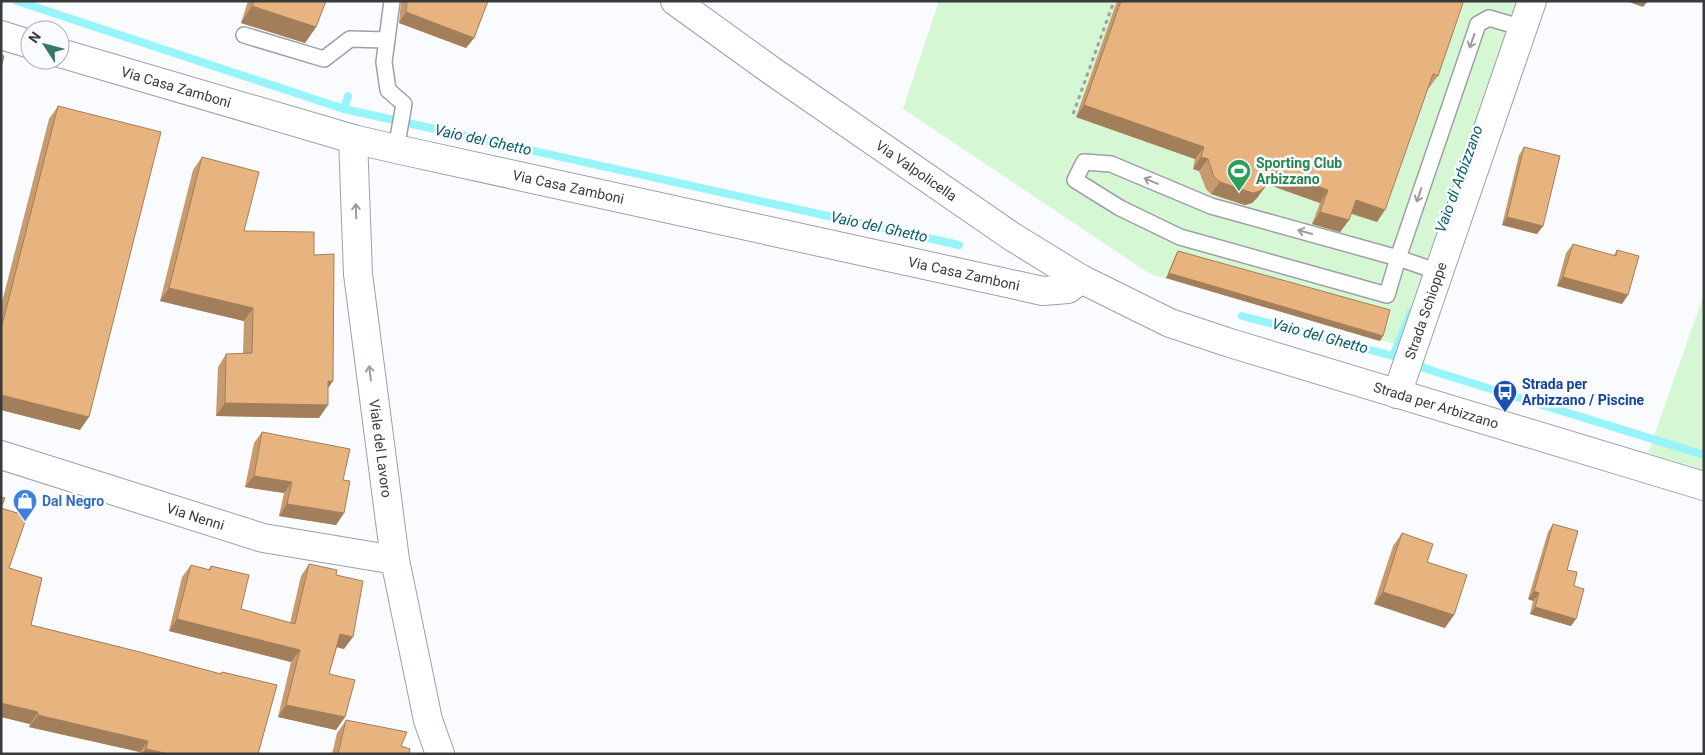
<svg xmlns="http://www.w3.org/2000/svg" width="1705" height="755" font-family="Roboto,sans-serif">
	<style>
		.green { fill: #d6f7d3 }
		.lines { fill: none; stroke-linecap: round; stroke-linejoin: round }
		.stream { stroke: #97f5fa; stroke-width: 8 }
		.lane-casing { stroke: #9da0a5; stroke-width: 18 }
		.street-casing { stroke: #9da0a5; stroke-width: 30 }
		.secondary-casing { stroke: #9da0a5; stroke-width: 30 }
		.path { stroke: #9d9fa2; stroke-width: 3; stroke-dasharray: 4 4; stroke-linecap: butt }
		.lane { stroke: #fff; stroke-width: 15 }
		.street { stroke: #fff; stroke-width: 28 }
		.secondary { stroke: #fff; stroke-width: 28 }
		.wall { fill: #c79b6e }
		.shaded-wall { fill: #a27e5a }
		.building { fill: #e7b480; stroke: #a27e5a }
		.oneway { stroke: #9c9c9e }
		.labels { text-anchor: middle; stroke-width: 5; stroke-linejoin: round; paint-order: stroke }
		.street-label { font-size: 14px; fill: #383a3c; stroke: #f9fbff }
		.leisure-label { font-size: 14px; font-weight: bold; fill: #27864d; stroke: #f9fbff; text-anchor: start }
		.transit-label { font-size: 14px; font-weight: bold; fill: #164399; stroke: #f9fbff; text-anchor: start }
		.shop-label { font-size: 14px; font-weight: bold; fill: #366cbe; stroke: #f9fbff; text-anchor: start }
		.water-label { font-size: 15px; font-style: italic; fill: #085d61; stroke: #f9fbff }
	</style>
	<rect width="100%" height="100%" fill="#f9fbff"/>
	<g class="green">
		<path d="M939,1H1509L1517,4L1398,345L1150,274L903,109Z"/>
		<path d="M1704,294V470L1648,453Z"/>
	</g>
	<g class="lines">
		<g class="stream">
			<path d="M17,1L344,109L959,245"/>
			<path d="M344,109L348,96"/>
			<path d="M1242,316L1397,357"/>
			<path d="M1393,356L1411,312"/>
			<path d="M1419,366L1436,372L1704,455"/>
		</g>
		<defs>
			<g id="lane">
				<path d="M392,1L384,62L388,90L404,104L396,149"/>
				<path d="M244,35L324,59L350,39L387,40"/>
				<path d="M1439,272L1398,258L1387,295L1180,237L1120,208L1075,180L1084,162L1111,164L1211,206L1398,258L1478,24L1489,18L1523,28"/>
			</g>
			<g id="street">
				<path id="s1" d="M353,139L358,274L395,560L428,720L440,754"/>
				<path id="s2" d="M1397,394L1532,1"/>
				<path id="s3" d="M1,455L263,538L395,560"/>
			</g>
			<g id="secondary">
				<path id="s4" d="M675,1L772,71L1011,236L1081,279L1170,323L1230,343L1704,486"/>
				<path d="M1,35L30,44"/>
				<path id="s5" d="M60,53L353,139L396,149L1043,291L1068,289L1081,279"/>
			</g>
		</defs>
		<use href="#lane" class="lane-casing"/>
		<use href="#street" class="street-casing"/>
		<use href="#secondary" class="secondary-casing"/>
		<path class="path" d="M1073,114L1114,1"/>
		<use href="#lane" class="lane"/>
		<use href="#street" class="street"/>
		<use href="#secondary" class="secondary"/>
	</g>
	<g class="wall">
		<path d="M248,1H326L316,27L305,43L241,23Z"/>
		<path d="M401,1H488L474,38L466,48L399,23Z"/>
		<path d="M1117,1H1459L1438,76L1429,88H1428L1377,222L1351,214L1349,220L1340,232L1312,224L1320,203L1266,184L1257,198L1252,203L1245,205L1211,194L1206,189L1199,171L1193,169L1195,159L1076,117Z"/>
		<path d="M58,106L80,430L1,410V306L49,119Z"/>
		<path d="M1524,147L1543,226L1537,234L1502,225L1519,155Z"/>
		<path d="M202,157L244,231L314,255L328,388L319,418L216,416L218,367L226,354H243L244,321L160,301L193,170Z"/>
		<path d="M1573,244L1613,256L1617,250L1622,304L1557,286L1566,253Z"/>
		<path d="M1178,251L1380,341L1166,278L1175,256Z"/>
		<path d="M262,432L343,480L344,513L336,525L279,516L284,493L245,487L254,443Z"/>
		<path d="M1,497L5,498L1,508L27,516L9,568L42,578L31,625L136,651L220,674L222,672L277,685L258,754H139L140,752L29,727L30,724L1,717Z"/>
		<path d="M1553,524L1567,570L1574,586L1571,626L1530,614L1533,601L1528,599L1548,532Z"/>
		<path d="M1402,533L1427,562L1445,628L1374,604L1393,546Z"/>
		<path d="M309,564L336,575L344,649L337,647L329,674L345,717L336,730L278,717L291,662L169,631L182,577L191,565L208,570L211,566L241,609L290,623L301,576Z"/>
		<path d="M346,720L401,746L409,754H332L337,733Z"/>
	</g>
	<g class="shaded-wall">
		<path d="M1626,1H1648L1643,7Z"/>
		<path d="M252,6L316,27L305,43L241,23Z"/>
		<path d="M406,12L474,38L466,48L399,23Z"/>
		<path d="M1084,105L1204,147L1195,159L1076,117Z"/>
		<path d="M1201,157L1208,159L1199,171L1193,169Z"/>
		<path d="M1271,170L1328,190L1320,203L1262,182Z"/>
		<path d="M1220,182L1266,186L1257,198L1252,203L1245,205L1211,194Z"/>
		<path d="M1356,200L1385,210L1377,222L1348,212Z"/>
		<path d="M1320,212L1349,220L1340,232L1312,224Z"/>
		<path d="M1507,217L1543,226L1537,234L1502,225Z"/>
		<path d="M1169,273L1383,336L1380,341L1166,278Z"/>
		<path d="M1563,277L1628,295L1622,304L1557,286Z"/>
		<path d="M169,288L253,308L244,321L160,301Z"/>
		<path d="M328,381H333L324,394Z"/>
		<path d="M1,395L89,417L80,430L1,410Z"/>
		<path d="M225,403L328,405L319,418L216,416Z"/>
		<path d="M254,476L292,482L284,493L245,487Z"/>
		<path d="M287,504L344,513L336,525L279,516Z"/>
		<path d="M1534,591L1539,593L1533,601L1528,599Z"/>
		<path d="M1383,592L1454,615L1445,628L1374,604Z"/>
		<path d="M1535,607L1576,619L1571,626L1530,614Z"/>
		<path d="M177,619L300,650L291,662L169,631Z"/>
		<path d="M340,634L353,637L344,649L332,646Z"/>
		<path d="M1,703L38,712L30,724L1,717Z"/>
		<path d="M286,705L345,717L336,730L278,717Z"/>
		<path d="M38,715L148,741L140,752L29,727Z"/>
		<path d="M146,749L169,754H142Z"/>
	</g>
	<g class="building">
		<path d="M254,1H326L316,27L252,6Z"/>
		<path d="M407,1H488L474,38L406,12Z"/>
		<path d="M1121,1H1459L1463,3L1438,76L1433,74L1385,210L1356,200L1349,220L1320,212L1328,190L1271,170L1266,186L1260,191L1253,193L1220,182L1214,177L1208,159L1201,157L1204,147L1084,105Z"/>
		<path d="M1,55L4,56L1,68Z"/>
		<path d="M58,106L161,132L89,417L1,395V329Z"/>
		<path d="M1524,147L1560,156L1543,226L1507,217Z"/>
		<path d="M202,157L259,172L244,231L314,232V255L334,254L333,381H328V405L225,403L226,354L252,353L253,308L169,288Z"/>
		<path d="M1573,244L1616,256L1617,250L1639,256L1628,295L1563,277Z"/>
		<path d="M1178,251L1390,310L1383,336L1169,273Z"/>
		<path d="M262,432L350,449L343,480L350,481L344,513L287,504L292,482L254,476Z"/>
		<path d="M1,497L5,498L1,508L27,516L9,568L42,578L31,625L136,651L221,674L222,672L277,685L258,754H169L146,749L148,741L38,715V712L1,703Z"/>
		<path d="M1553,524L1578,531L1567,570L1577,572L1574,586L1584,589L1576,619L1535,607L1539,593L1534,591Z"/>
		<path d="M1402,533L1433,544L1427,562L1467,575L1454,615L1383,592Z"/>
		<path d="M309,564L337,570L336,575L363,581L353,637L340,634L329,674L355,680L345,717L286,705L300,650L177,619L191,565L210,570L211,566L249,575L241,609L295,624Z"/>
		<path d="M346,720L407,732L401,746L410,749L409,754H338Z"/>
	</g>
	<defs><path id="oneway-shaft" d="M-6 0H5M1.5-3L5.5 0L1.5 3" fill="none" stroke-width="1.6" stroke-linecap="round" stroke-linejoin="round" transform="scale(1.25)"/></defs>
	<g class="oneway">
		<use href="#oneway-shaft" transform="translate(1472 41) rotate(109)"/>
		<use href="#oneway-shaft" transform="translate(1151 181) rotate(-157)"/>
		<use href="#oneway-shaft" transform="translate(1419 195) rotate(109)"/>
		<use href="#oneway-shaft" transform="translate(356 211) rotate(-92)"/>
		<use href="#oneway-shaft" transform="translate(1305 232) rotate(-164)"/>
		<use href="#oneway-shaft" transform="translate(370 373) rotate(-97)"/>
	</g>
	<defs>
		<symbol id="stadium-pin" viewBox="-11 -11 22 30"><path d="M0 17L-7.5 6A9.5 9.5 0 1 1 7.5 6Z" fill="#2e9e5b" stroke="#f9fbff"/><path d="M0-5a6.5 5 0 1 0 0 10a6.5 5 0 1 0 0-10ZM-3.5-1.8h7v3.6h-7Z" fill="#fff"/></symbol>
		<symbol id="bus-pin" viewBox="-11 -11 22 30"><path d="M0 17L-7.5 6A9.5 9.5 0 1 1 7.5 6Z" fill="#1a4fb4" stroke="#f9fbff"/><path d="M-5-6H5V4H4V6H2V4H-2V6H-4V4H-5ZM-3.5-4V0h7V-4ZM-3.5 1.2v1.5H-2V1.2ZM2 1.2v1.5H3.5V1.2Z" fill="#fff"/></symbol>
		<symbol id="shop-pin" viewBox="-11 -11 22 30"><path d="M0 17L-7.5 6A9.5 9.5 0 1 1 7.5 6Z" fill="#3f7fe0" stroke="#f9fbff"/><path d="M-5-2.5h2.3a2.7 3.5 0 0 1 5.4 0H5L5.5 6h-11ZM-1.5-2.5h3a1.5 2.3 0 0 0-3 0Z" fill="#fff"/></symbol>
	</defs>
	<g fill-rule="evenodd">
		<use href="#stadium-pin" x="1225" y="157" width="28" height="38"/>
		<use href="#bus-pin" x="1491" y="378" width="28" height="38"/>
		<use href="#shop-pin" x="11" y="487" width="28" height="38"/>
	</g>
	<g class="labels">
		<g class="street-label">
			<text dy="5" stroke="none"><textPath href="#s5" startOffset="121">Via Casa Zamboni</textPath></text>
			<text dy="5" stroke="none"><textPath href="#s4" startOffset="295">Via Valpolicella</textPath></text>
			<text dy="5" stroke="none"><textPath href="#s5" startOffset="526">Via Casa Zamboni</textPath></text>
			<text dy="5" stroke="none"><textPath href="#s5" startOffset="931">Via Casa Zamboni</textPath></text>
			<text dy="5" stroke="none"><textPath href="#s2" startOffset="88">Strada Schioppe</textPath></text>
			<text dy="5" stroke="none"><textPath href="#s4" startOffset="870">Strada per Arbizzano</textPath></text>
			<text dy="5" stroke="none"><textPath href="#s1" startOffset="311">Viale del Lavoro</textPath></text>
			<text dy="5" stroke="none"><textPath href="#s3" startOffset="204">Via Nenni</textPath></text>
		</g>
		<g class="leisure-label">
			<text x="1256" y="168">Sporting Club<tspan x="1256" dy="16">Arbizzano</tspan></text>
		</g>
		<g class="transit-label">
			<text x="1522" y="389">Strada per<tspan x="1522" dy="16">Arbizzano / Piscine</tspan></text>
		</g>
		<g class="shop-label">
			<text x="42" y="506">Dal Negro</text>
		</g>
		<g class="water-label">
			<text transform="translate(483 140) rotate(12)" y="5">Vaio del Ghetto</text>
			<text transform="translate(1459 179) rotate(-70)" y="5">Vaio di Arbizzano</text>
			<text transform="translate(879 227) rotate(12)" y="5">Vaio del Ghetto</text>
			<text transform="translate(1320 336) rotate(15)" y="5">Vaio del Ghetto</text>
		</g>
	</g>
	<rect width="1705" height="755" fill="none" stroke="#383a3c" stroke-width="5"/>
	<g transform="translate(45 45) rotate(306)"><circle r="24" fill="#f9fbff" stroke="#acaeb1"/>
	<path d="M0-4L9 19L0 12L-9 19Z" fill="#33776b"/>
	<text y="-8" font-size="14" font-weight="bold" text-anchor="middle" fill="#383a3c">N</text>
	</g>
</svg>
